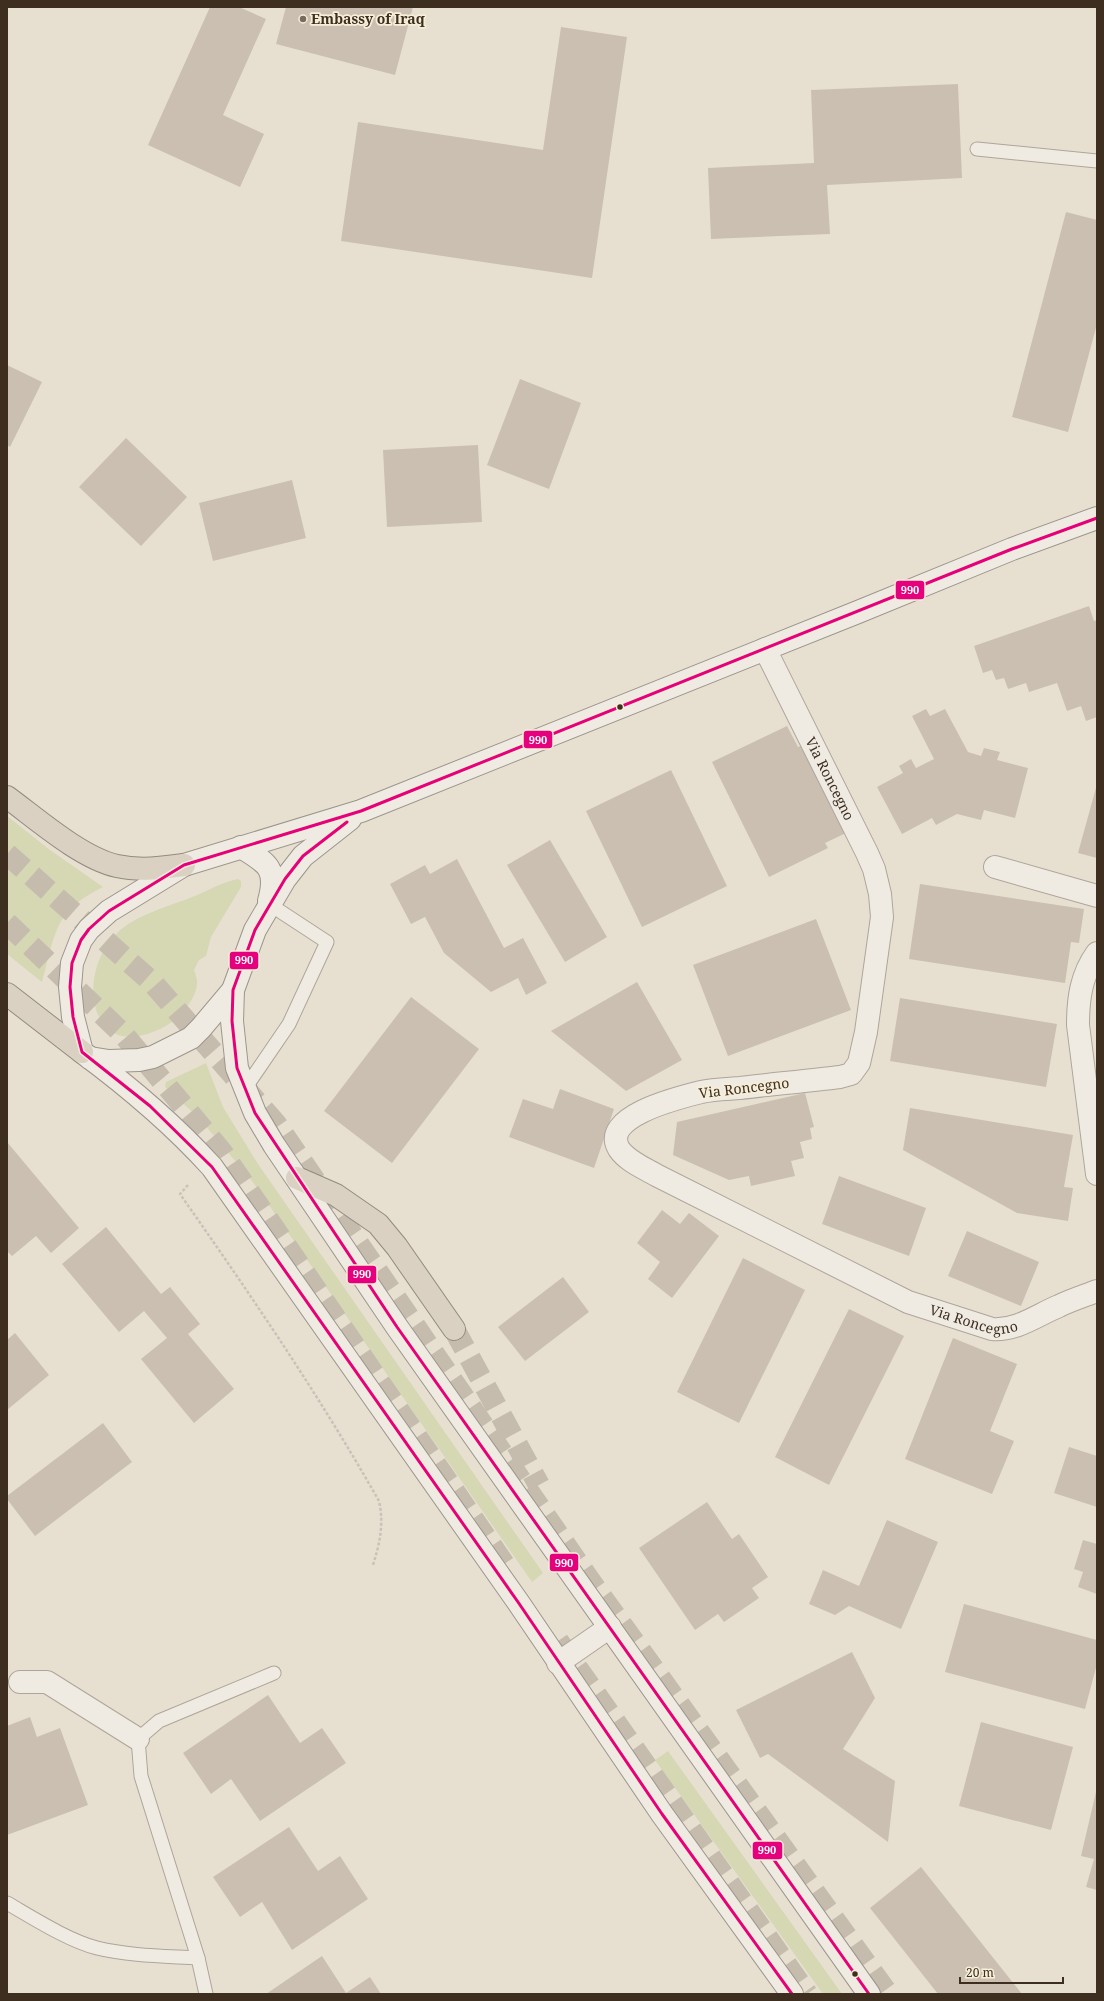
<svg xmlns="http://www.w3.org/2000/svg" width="1104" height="2001" font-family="'Noto Serif',serif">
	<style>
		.green { fill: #d6d7b3 }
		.building { fill: #cbbfb2 }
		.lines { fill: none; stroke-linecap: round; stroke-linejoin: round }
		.highway-tunnel { stroke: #c5bcae; stroke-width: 22; stroke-dasharray: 22 11; stroke-linecap: butt }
		.lane-casing { stroke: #ada599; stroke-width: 15 }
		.street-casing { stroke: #ada599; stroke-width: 24 }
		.secondary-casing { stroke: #9c958a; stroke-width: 24 }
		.highway-casing { stroke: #928b80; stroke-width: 24 }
		.path { stroke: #c8c2b9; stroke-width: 2.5; stroke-dasharray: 3 2; stroke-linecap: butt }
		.lane { stroke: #efebe3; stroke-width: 13 }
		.street { stroke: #efebe3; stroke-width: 22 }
		.secondary { stroke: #efebe3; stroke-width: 22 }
		.highway { stroke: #dad1c2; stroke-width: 22 }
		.bus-1-casing { stroke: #f7eed8; stroke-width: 6 }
		.bus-1 { stroke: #e5007d; stroke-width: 3 }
		.poi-dot { fill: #786c5e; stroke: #f7eed8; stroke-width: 1.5 }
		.bus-dot { fill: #3d2e20; stroke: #f7eed8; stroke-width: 1.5 }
		.labels { text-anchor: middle; stroke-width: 3.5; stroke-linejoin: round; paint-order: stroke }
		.poi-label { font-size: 14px; font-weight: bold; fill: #3d2e20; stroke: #f7eed8; text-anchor: start }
		.street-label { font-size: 14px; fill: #3d2e20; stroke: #f7eed8 }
		.line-badge { stroke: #f7eed8; stroke-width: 1.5 }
		.badge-label { font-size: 11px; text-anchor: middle; font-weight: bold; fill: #fff }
	</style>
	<rect width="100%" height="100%" fill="#e7e0d1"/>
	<g class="green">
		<path d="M7,816L50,850L103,887C53,912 56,933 42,982L7,954Z"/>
		<path d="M238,879L241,881V887L211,937L206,956L199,960L194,970C195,973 197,978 197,981C198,994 186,1010 177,1018C161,1032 124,1047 106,1027C83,1002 94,954 117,933C136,915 166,907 190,898C206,892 221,882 238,879Z"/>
		<path d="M206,1063L223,1107L258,1164L543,1573L532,1582L252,1181L199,1118L165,1087L166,1082Z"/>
		<path d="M668,1751L842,1994H823L655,1760Z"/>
	</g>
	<g class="building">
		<path d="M210,7H239L266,19L223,115L264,134L240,187L148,145Z"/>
		<path d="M286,7H413L395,75L276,44Z"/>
		<path d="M561,27L627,37L592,278L341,241L358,122L543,150Z"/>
		<path d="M958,84L962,178L827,185L830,234L711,239L708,168L814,163L811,90Z"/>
		<path d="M1066,212L1097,220V324L1068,432L1012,417Z"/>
		<path d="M7,365L42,382L10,447L7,445Z"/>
		<path d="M520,379L581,403L549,489L487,465Z"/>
		<path d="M126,438L187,497L141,546L79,487Z"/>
		<path d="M478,445L482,522L387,527L383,450Z"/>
		<path d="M292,480L306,538L213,561L199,503Z"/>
		<path d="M1089,606L1094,621L1097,620V717L1086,721L1081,706L1067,711L1057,683L1029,692L1026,683L1008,689L1004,678L996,680L992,670L983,673L974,646Z"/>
		<path d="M926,709L930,716L945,709L968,752L981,756L984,748L1000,752L997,760L1028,768L1015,818L984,810L981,820L957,814L936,825L932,818L902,834L877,787L903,773L899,766L911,759L916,768L934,759L912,716Z"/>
		<path d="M787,726L798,747L803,745L846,833L825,843L828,848L769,877L712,762Z"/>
		<path d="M671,770L727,886L642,927L586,811Z"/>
		<path d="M1097,784V858L1078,853Z"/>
		<path d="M550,840L607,937L565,962L507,865Z"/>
		<path d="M457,859L504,948L523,938L547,983L526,995L518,978L491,992L444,953L425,917L411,924L390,884L425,865L430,874Z"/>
		<path d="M920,884L1084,909L1079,943L1071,942L1065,983L909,959Z"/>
		<path d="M816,919L851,1010L728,1056L693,965Z"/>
		<path d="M637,982L682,1060L626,1091L551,1031Z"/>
		<path d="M411,997L479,1049L392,1163L324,1111Z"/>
		<path d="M900,998L1057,1024L1046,1087L890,1061Z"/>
		<path d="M560,1089L614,1109L594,1168L509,1137L523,1099L553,1109Z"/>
		<path d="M805,1093L814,1127L810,1128L812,1139L800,1142L804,1158L791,1161L795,1176L751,1186L749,1176L729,1180L673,1155L677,1122Z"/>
		<path d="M910,1108L1073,1135L1064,1187L1073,1188L1068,1221L1017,1213L903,1150Z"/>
		<path d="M7,1142L79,1228L51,1253L36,1236L12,1256L7,1251Z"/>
		<path d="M839,1176L926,1208L909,1256L822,1224Z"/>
		<path d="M662,1210L680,1224L689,1213L719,1236L672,1298L648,1279L660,1262L637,1243Z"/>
		<path d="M106,1227L161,1294L170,1287L200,1324L188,1334L234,1389L194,1423L141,1359L167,1338L144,1311L119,1332L62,1264Z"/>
		<path d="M967,1231L1039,1262L1021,1306L948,1276Z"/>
		<path d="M743,1258L805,1290L739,1423L677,1392Z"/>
		<path d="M563,1277L589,1312L525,1361L498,1327Z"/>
		<path d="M849,1309L904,1336L829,1485L775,1457Z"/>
		<path d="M15,1333L49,1375L7,1410V1340Z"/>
		<path d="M953,1338L1017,1364L990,1431L1014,1441L992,1494L905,1459Z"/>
		<path d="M103,1423L132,1462L35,1536L7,1499V1496Z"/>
		<path d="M1069,1447L1097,1456V1507L1054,1493Z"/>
		<path d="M707,1502L732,1539L739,1534L768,1577L752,1588L759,1598L724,1622L718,1614L695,1630L639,1548Z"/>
		<path d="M887,1520L938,1542L901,1629L849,1606L835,1615L809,1604L823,1570L859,1586Z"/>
		<path d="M1083,1540L1097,1544V1594L1078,1587L1083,1572L1074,1569Z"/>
		<path d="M964,1604L1097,1640V1664L1085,1709L945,1672Z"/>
		<path d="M852,1652L875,1698L843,1749L895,1781L888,1842L768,1754L760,1758L736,1710Z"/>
		<path d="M268,1695L300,1743L322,1728L346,1763L260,1821L231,1779L211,1794L183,1753Z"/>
		<path d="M30,1717L37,1737L60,1728L88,1805L7,1835V1726Z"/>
		<path d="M981,1722L1073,1747L1051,1830L959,1806Z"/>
		<path d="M1096,1792H1097V1890L1086,1887L1094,1859L1081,1856Z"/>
		<path d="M289,1827L318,1871L340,1856L368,1899L292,1950L262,1902L240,1917L213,1877Z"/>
		<path d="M921,1867L1022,1994H938L870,1908Z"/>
		<path d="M322,1956L346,1993L370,1977L381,1994H266Z"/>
	</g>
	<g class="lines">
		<g class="highway-tunnel">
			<path d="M7,854L152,982L276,1124L590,1581L888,1994"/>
			<path d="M7,923L123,1034L221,1151L508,1570"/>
			<path d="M454,1329L539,1485"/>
			<path d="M558,1641L807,1994"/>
		</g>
		<defs>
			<g id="lane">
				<path d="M977,149L1097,161"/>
				<path d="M244,1090L289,1024L327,942L269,904"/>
				<path d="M7,1903C33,1918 69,1941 97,1948C130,1956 165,1956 198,1958L206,1994"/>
				<path d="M198,1958L141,1776L138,1739L159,1721L274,1673"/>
			</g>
			<g id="street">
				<path id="s1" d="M765,649L867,853L874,869L880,894L882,917L866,1032L859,1063L851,1074L840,1077C807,1081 774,1084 740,1088C728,1089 714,1089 701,1092C682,1097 599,1116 619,1149C627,1161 644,1168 656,1175L908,1302L992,1329C1017,1331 1037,1315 1059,1306C1071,1300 1084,1296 1097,1291"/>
				<path d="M995,867L1097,896"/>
				<path d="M1097,953C1081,975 1078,999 1078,1025L1097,1174"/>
				<path d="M558,1663L610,1627"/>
				<path d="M20,1682H47L138,1739"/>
			</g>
			<g id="secondary">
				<path d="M241,847C267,863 278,868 269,901"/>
				<path d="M233,990L232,1021L237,1068L255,1113L274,1145L397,1327L869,1994"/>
				<path d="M90,1058L109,1061L139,1060L153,1057L191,1038L201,1028L233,990L255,930L285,879L303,856L350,819"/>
				<path d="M792,1994L662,1814L518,1602L212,1167C173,1124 128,1086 82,1052L73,1017L70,987L72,963L81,940L89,929L109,911L184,865L361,811L858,612L1012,549L1097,518"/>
			</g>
			<g id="highway">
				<path d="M7,797C37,819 81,858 117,866C140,871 162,868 184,865"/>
				<path d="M7,994L82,1052"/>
				<path d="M297,1178L336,1195L378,1224L397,1247L454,1329"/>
			</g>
		</defs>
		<use href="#lane" class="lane-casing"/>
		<use href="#street" class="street-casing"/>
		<use href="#secondary" class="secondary-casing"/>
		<use href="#highway" class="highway-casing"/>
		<path class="path" d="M188,1185L180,1194C250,1294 319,1395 379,1501C384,1523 380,1543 373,1565"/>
		<use href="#lane" class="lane"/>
		<use href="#street" class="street"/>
		<use href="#secondary" class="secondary"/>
		<use href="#highway" class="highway"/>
		<defs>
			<g id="bus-1">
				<path d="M347,822L303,856L285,879L255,930L233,990L232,1021L237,1068L255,1113L397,1327L869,1994"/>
				<path d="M792,1994L662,1814L518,1602L212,1167L150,1106L82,1052L73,1017L70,987L72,963L81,940L89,929L109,911L184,865L361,811L1012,549L1097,518"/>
			</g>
		</defs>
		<use href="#bus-1" class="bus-1-casing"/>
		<use href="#bus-1" class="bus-1"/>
	</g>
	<circle class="poi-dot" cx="303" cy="19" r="4"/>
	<g class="bus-dot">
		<circle cx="620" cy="707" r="3.5"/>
		<circle cx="855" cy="1974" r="3.5"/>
	</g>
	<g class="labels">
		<g class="poi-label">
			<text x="311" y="24">Embassy of Iraq</text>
		</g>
		<g class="street-label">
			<text dy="5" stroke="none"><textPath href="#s1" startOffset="145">Via Roncegno</textPath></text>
			<text transform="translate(744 1088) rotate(-7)" y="5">Via Roncegno</text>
			<text dy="5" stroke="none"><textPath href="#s1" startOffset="1116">Via Roncegno</textPath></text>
		</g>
	</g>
	<g class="line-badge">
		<rect x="895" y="580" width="30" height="20" rx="4" fill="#e5007d"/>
		<rect x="523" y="730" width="30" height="19" rx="4" fill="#e5007d"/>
		<rect x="229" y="951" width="30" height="19" rx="4" fill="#e5007d"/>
		<rect x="347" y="1265" width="30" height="19" rx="4" fill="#e5007d"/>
		<rect x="549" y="1553" width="30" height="19" rx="4" fill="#e5007d"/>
		<rect x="752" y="1841" width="31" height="19" rx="4" fill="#e5007d"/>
	</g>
	<g class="badge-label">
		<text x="910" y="594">990</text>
		<text x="538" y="744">990</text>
		<text x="244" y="964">990</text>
		<text x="362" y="1278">990</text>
		<text x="564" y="1567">990</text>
		<text x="767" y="1854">990</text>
	</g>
	<rect width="1104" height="2001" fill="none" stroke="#3d2e20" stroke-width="16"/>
	<path d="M960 1977v6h103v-6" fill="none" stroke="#3d2e20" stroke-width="2"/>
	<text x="966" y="1977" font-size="12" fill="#3d2e20" stroke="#f7eed8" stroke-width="3" paint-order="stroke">20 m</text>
</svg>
